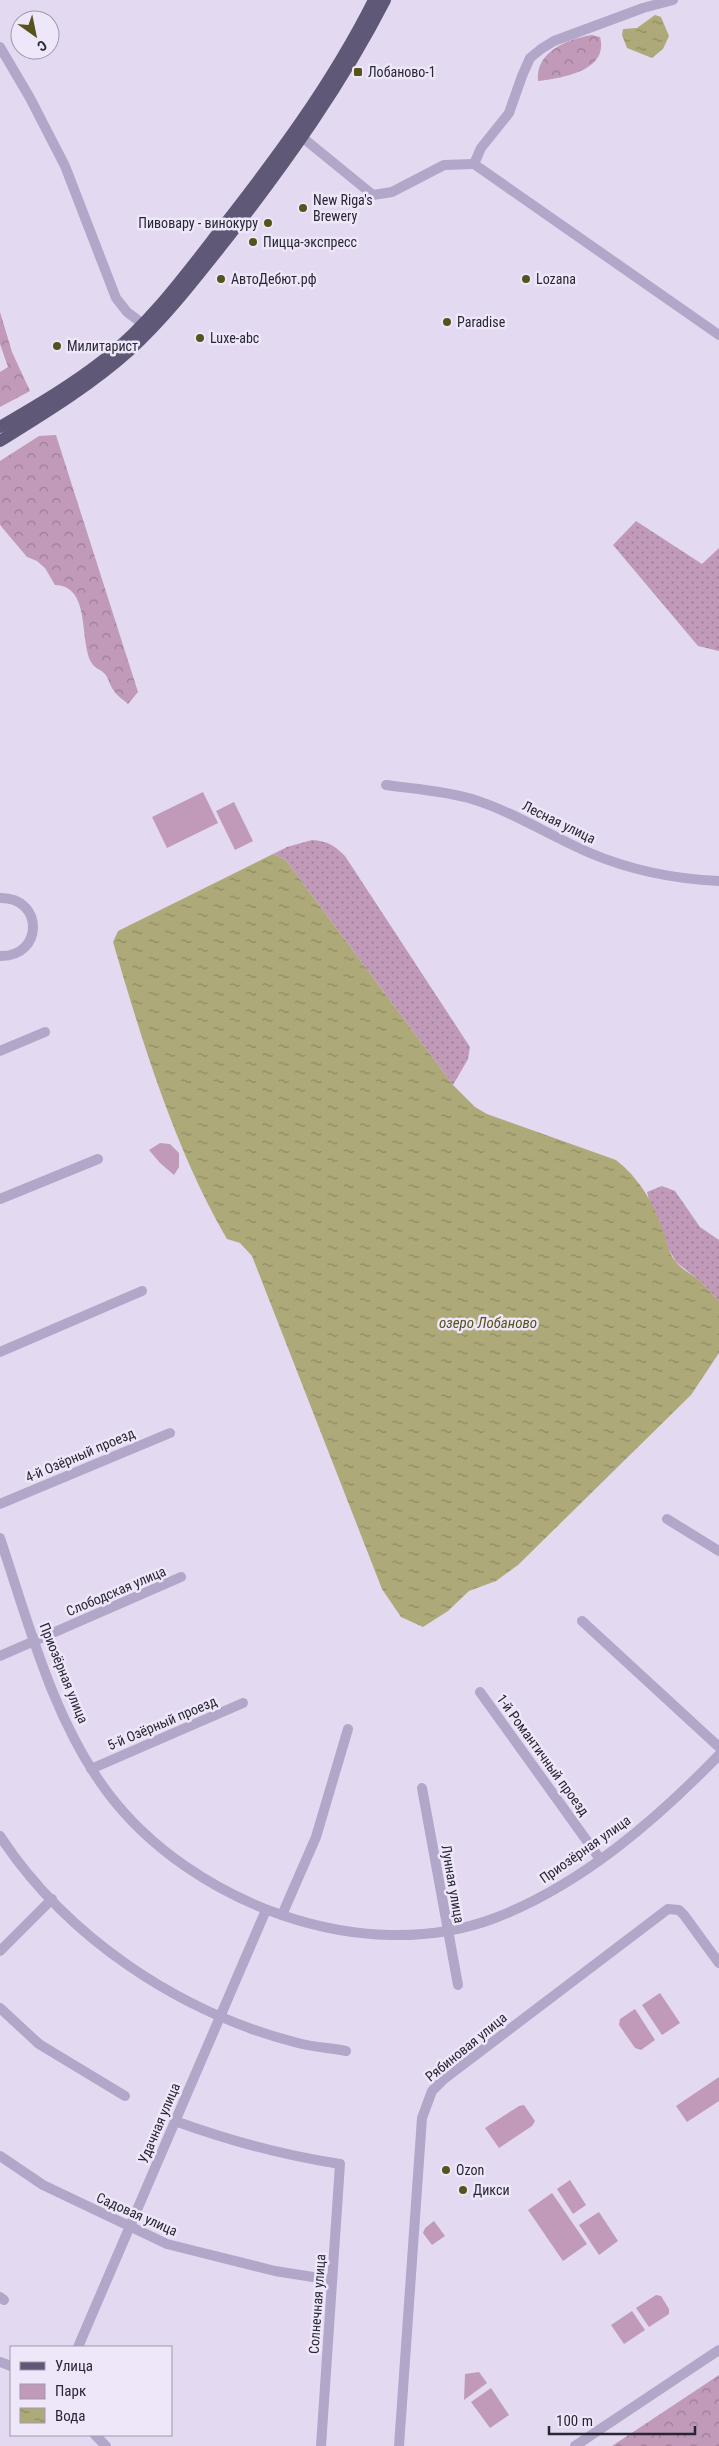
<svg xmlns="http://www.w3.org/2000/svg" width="719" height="2446" font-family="'Roboto Condensed',sans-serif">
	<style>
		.grass { fill: url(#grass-dots) }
		.forest { fill: url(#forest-crowns) }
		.park { fill: #c09ab8 }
		.water { fill: url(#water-ripples) }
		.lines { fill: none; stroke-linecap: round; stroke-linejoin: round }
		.minor { stroke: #b2a6c9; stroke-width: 10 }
		.major { stroke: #5f5877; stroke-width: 12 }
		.poi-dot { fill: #57531d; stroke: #eee6f9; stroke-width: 2 }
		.labels { text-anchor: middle; stroke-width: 5; stroke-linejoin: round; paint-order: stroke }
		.poi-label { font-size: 14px; fill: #2a2735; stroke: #eee6f9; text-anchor: start }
		.street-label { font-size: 14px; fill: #2a2735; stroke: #eee6f9 }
		.water-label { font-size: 15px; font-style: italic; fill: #57531d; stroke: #eee6f9 }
	</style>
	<defs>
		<pattern id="grass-dots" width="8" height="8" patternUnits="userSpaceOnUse" patternTransform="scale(1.25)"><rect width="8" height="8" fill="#c09ab8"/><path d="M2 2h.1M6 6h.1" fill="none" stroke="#9c7e96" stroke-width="1.8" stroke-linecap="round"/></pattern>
		<pattern id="forest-crowns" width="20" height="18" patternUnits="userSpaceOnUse" patternTransform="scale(1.25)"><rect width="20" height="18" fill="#c09ab8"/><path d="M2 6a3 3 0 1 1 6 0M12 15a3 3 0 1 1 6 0" fill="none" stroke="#9c7e96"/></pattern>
		<pattern id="water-ripples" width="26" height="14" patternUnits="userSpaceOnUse" patternTransform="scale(1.25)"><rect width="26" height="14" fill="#aea979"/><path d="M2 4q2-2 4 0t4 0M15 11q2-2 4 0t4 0" fill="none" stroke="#8e8a64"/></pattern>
	</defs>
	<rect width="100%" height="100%" fill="#e3daf1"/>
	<g class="grass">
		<path d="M636,521L702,564L719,548V651L698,646L613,545Z"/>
		<path d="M312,840C327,841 334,845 345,856L470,1047L468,1059L453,1085L285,859L273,854L287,847Z"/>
		<path d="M662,1186L675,1191L700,1227L719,1240V1301L701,1282L676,1262L668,1248L659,1220L651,1207L647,1192Z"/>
	</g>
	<g class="forest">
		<path d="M592,35L600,37C609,71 562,78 538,81C535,52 567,39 592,35Z"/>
		<path d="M0,312L12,352L30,391L0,407V372L8,367L0,344Z"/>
		<path d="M56,435L138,692L128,704C124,700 117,696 114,691C110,686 109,679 105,674C100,669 94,668 91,662C79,638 91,586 55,585L45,568L37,561L27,557L0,525V461L39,436Z"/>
		<path d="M719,2375V2446H612Z"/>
	</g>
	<g class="park">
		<path d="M203,792L218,823L167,848L152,817Z"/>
		<path d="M234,802L253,841L235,850L216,811Z"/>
		<path d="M160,1143L170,1144L179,1153V1167L174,1175L160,1163L149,1150Z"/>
		<path d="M660,1993L680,2023L662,2035L642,2005Z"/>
		<path d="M635,2009L655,2040L641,2050L635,2048L619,2025L620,2019Z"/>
		<path d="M719,2077V2101L687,2122L676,2106Z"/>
		<path d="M524,2105L535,2121L532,2126L499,2148L485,2128L519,2106Z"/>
		<path d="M570,2180L586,2205L573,2214L557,2189Z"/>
		<path d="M552,2193L587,2244L563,2261L528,2210Z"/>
		<path d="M599,2212L618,2241L599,2255L579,2225Z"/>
		<path d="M434,2221L445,2236L432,2245L423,2233L425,2228Z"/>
		<path d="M656,2295L661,2296L669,2309V2314L649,2327L636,2308Z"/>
		<path d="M632,2311L645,2330L624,2344L611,2325Z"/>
		<path d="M479,2372L487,2383L464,2400L465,2374Z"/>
		<path d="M491,2388L509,2415L490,2428L471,2402Z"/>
	</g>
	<g class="water">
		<path d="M655,15L661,17L669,36L663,49L652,58L627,48L622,35L623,29L637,28Z"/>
		<path d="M273,854L285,859L453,1085L475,1107L487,1114L616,1160C639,1178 653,1202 663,1230C667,1241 668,1253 676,1262C682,1270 693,1275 700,1281C707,1288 713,1295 719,1301V1353L691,1395L518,1565L496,1581L469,1591L448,1611L423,1627L401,1617L382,1589L252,1256L240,1243L227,1239C175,1150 142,1041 113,942L118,931Z"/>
	</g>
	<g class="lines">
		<g class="minor">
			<path d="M673,0L643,8L554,41L541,49L530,58L522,76L509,113L481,148L474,164L719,335"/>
			<path d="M0,47L30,98L65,166L116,298L127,312L147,327"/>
			<path d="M297,133L373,195L392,192L444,165L474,164"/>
			<path d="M386,785C415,789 445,791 472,799C514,812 550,836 590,853C630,870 675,879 719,881"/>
			<path d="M0,898C44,897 44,957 0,956"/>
			<path d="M0,1051L45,1032"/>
			<path d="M0,1199L98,1159"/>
			<path d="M0,1352L142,1291"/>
			<path d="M0,1504L170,1433"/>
			<path d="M667,1519L719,1551"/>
			<path d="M0,1538C29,1624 53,1720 108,1793C191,1903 363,1968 495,1918C581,1885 656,1820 719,1755"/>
			<path d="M582,1621L719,1747"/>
			<path d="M0,1656L181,1577"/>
			<path d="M480,1692L600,1859"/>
			<path d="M91,1769L243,1703"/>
			<path d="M422,1788L458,1985"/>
			<path d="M0,1836C67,1938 180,2013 298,2043C313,2047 330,2048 346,2051"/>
			<path d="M282,1915L316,1837L348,1729"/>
			<path d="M0,1951L52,1899"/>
			<path d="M0,2008L39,2044L125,2096"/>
			<path d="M175,2121C230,2141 281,2155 340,2164L321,2446"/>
			<path d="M0,2156L43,2185L167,2244L275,2271L332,2280"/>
			<path d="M0,2297L4,2300"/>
			<path d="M78,2347L266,1910"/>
			<path d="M0,2362L11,2366"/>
			<path d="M95,2435L106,2446"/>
			<path d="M399,2446L422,2118L432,2091L444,2079L668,1909L679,1910L684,1915L719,1963"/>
			<path d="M575,2446L719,2350"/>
		</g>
		<g class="major">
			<path d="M0,427C36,406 72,385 105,359C149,324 184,277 218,233C276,159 332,84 374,0"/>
			<path d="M0,441C45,413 91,385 130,350C167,316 198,275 229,236C287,161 342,84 385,0"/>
		</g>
	</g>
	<g class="poi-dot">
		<rect x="353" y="67" width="10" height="10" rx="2.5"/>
		<circle cx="303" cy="208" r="5"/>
		<circle cx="268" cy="223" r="5"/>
		<circle cx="253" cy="242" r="5"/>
		<circle cx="221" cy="279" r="5"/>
		<circle cx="526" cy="279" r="5"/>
		<circle cx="447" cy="322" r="5"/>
		<circle cx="200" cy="338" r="5"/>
		<circle cx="57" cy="346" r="5"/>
		<circle cx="446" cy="2170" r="5"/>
		<circle cx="463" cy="2190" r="5"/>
	</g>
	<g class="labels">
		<g class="poi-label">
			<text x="368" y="77">Лобаново-1</text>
			<text x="313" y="205">New Riga's<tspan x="313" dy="16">Brewery</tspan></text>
			<text x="258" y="228" text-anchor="end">Пивовару - винокуру</text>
			<text x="263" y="247">Пицца-экспресс</text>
			<text x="231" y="284">АвтоДебют.рф</text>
			<text x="536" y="284">Lozana</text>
			<text x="457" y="327">Paradise</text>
			<text x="210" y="343">Luxe-abc</text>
			<text x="67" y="351">Милитарист</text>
			<text x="456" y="2175">Ozon</text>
			<text x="473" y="2195">Дикси</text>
		</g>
		<g class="street-label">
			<text transform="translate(559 822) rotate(26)" y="5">Лесная улица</text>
			<text transform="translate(80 1455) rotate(-23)" y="5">4-й Озёрный проезд</text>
			<text transform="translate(116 1591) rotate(-23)" y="5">Слободская улица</text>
			<text transform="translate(64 1673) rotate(68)" y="5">Приозёрная улица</text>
			<text transform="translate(162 1723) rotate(-23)" y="5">5-й Озёрный проезд</text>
			<text transform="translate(543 1755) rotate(54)" y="5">1-й Романтичный проезд</text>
			<text transform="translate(585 1849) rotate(-35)" y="5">Приозёрная улица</text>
			<text transform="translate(453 1884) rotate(80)" y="5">Лунная улица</text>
			<text transform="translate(466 2047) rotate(-39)" y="5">Рябиновая улица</text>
			<text transform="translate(159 2123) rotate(-67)" y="5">Удачная улица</text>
			<text transform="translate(137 2214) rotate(24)" y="5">Садовая улица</text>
			<text transform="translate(317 2304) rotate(-86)" y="5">Солнечная улица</text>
		</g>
		<g class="water-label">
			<text x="488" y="1328">озеро Лобаново</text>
		</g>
	</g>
	<rect x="10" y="2346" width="162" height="90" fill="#eee6f9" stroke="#a09aab"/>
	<rect x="20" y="2362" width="25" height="8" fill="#5f5877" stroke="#a09aab"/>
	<text x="55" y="2371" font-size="15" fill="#2a2735">Улица</text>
	<rect x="20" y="2384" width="25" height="15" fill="#c09ab8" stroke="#a09aab"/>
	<text x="55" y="2396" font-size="15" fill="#2a2735">Парк</text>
	<rect x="20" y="2408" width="25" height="15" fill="url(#water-ripples)" stroke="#a09aab"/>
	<text x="55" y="2421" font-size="15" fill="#2a2735">Вода</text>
	<g transform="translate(35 35) rotate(147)"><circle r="24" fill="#eee6f9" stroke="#a09aab"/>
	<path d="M0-4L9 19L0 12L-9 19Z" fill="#57531d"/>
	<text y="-8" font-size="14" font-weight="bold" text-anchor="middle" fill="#2a2735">С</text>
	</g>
	<path d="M549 2426v8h146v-8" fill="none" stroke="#2a2735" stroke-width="2.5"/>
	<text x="556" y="2426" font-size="15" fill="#2a2735" stroke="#eee6f9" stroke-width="4" paint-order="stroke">100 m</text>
</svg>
